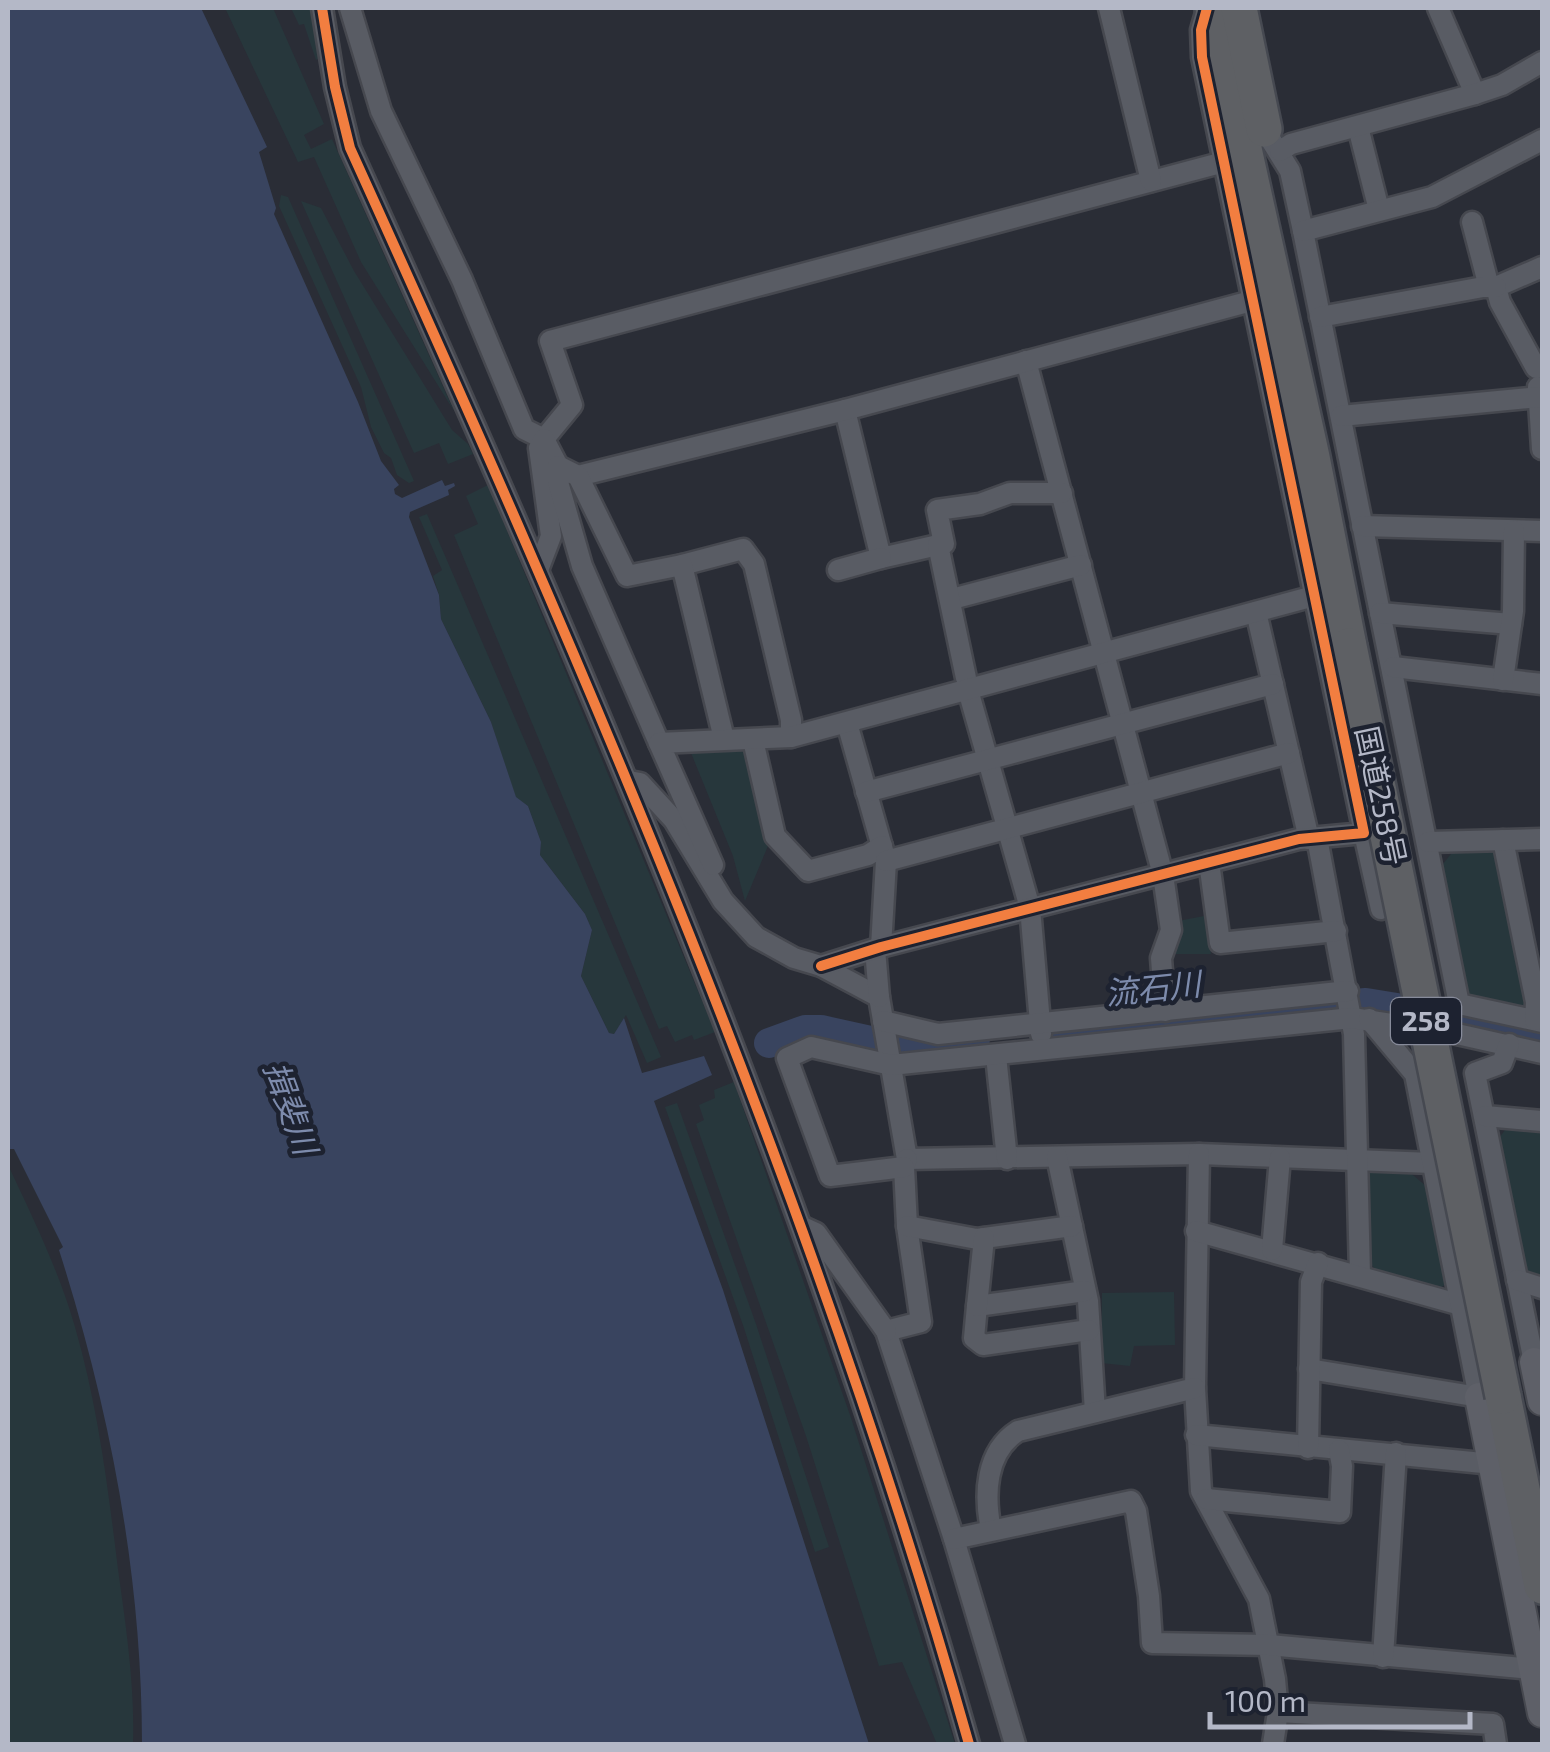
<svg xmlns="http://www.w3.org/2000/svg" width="1550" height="1752" font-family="'Exo 2','Noto Sans JP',sans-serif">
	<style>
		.green { fill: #27373c }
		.water { fill: #39445f }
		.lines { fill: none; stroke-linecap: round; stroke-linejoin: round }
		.river { stroke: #39445f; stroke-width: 30 }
		.street-casing { stroke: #46484f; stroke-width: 25 }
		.secondary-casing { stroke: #46484f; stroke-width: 32 }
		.highway-casing { stroke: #464951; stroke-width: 40 }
		.street { stroke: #595c64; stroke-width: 20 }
		.secondary { stroke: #5e6068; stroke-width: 28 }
		.highway { stroke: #5e6064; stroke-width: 35 }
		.highway-bridge-casing { stroke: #464951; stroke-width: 40; stroke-linecap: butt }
		.highway-bridge { stroke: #5e6064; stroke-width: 35 }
		.cycleway-casing { stroke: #1d2230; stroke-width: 16 }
		.cycleway { stroke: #f27e40; stroke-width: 10 }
		.labels { text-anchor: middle; stroke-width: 9; stroke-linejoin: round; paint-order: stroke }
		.shield { fill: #1d2230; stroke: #878b9a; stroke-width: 2.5 }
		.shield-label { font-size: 28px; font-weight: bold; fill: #b4b8c7 }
		.street-label { font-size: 30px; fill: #b4b8c7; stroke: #1d2230 }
		.water-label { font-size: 32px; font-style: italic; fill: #7d8bac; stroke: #1d2230 }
	</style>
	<rect width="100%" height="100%" fill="#2a2d36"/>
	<g class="green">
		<path d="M225,8H273L324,124L304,135L311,149L332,139L454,411L361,262L314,157L298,162Z"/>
		<path d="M291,8H313L319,58L316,60L304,24L299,25Z"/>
		<path d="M281,195L288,197L414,481L409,483L397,475L391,458L384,453L371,427L361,387L279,206Z"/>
		<path d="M301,201L321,208L354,271L452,430L468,444L473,454L448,464L439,443L414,453Z"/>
		<path d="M488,485L715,1032L694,1040L692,1035L675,1042L667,1026L659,1029L454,535L478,524L466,496Z"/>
		<path d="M427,514L661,1057L647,1063L626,1015L614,1034L609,1033L581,976L592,930L585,914L540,855L541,842L528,806L516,798L491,722L441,619L439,595L433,576L442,570L419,517Z"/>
		<path d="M740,747L749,752L770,841L745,901L733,856L689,748Z"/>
		<path d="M1455,849L1489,850L1500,858L1529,1001L1521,1009L1475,999L1466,992L1439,869Z"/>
		<path d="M1204,916L1211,954H1172L1178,921Z"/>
		<path d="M734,1082L851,1418L955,1744H937L902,1662L879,1666L806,1436L696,1124L704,1120L699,1105L715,1098L714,1090Z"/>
		<path d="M677,1103L756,1324L829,1547L815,1552L744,1328L665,1107Z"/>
		<path d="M1510,1123L1542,1129V1279L1533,1276L1523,1265L1497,1141Z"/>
		<path d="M8,1165C33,1218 59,1271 75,1327C98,1406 108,1488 118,1569C126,1627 135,1686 133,1744H8Z"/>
		<path d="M1368,1170H1407L1427,1187L1447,1283L1438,1290L1376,1270L1369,1262Z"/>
		<path d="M1174,1292L1175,1345L1134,1346L1130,1366L1101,1363L1102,1293Z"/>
	</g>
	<path class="water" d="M8,8H201L267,147L259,152L276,208L274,214L358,402L381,461L399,485L394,489L395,494L402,498L442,480L445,486L454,483L455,486L448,490L449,495L410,512L409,517L439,595L441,619L491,722L516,797L528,806L541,842L540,855L585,914L592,930L581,976L609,1033L614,1034L624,1018L642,1073L704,1056L712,1075L654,1101L723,1290L869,1744H142C142,1576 110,1410 59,1250L63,1247L14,1149H8Z"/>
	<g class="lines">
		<g class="river">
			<path d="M1056,1031L1366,1003L1483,1022L1542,1039"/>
			<path d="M769,1043L805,1030H821L893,1046L920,1047L975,1039"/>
		</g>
		<defs>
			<g id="street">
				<path d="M322,8L335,87L350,148C586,668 813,1194 969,1744"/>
				<path d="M350,8L381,111L462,280L524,429L544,439L572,405L550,341L1224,162"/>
				<path d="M1109,8L1151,181"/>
				<path d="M1438,8L1475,94"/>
				<path d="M1358,127L1379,210"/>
				<path d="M1264,129L1290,171L1303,231L1459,1004L1542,1022"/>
				<path d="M1280,151L1291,144L1475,94L1502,85L1542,62"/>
				<path d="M1472,222L1489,287"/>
				<path d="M1303,231L1432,197L1542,140"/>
				<path d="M1542,267L1496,287L1500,302L1536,368L1542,366"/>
				<path d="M1320,317L1483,287H1496"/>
				<path d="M1026,361L1163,875L1171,930L1161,958L1165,1011"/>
				<path d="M1538,387L1542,449"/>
				<path d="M845,410L881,558L938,545"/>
				<path d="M1341,416L1539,397"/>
				<path d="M578,476L845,410L1255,300"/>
				<path d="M1362,526L1542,531"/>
				<path d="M682,565L743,549L754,564L791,720V737"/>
				<path d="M538,570L551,536L539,448L544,439L558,466"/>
				<path d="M838,570L881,558"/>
				<path d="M952,599L1081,565"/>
				<path d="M1256,612L1309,839"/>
				<path d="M1380,613L1511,624"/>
				<path d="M1393,667L1542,684"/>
				<path d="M966,678L938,545L944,544L937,510L980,504L1010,493H1062"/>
				<path d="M1503,680L1513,611L1514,531"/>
				<path d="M968,690L1030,908L1041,1034"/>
				<path d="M847,723L886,861L881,947"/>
				<path d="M753,740L775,836L808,871L868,855L882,846"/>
				<path d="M659,743L582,566L558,482V466L578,476L627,576L682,565L724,739"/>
				<path d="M629,781L640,783L674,820L723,901L756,937L794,958L821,966L879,997L907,1159L1199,1154L1432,1163"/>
				<path d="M866,792L1273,684"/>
				<path d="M1364,833L1381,909"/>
				<path d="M1317,838L1354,1034L1360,1275"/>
				<path d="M1503,840L1536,1002L1535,1020"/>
				<path d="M1428,842L1542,839"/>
				<path d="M886,861L1289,753"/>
				<path d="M1209,862L1220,943L1336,931"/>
				<path d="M713,865L659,743L791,737L1314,596"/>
				<path d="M875,949L879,997"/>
				<path d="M821,966L881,947L1299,839L1364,833L1202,57L1201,30L1206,13"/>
				<path d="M883,1021L938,1034L1348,991"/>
				<path d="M1457,1034L1542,1053"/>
				<path d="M1509,1044L1502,1063L1475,1073L1534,1362"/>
				<path d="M996,1056L1007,1159"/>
				<path d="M1485,1116L1542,1121"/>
				<path d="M1199,1154L1195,1388L1201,1491L1259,1599L1275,1679L1278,1712L1273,1744"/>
				<path d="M1057,1157L1088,1301L1095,1412"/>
				<path d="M907,1159L904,1167L907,1226L921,1322L886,1331L954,1539L1015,1744"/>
				<path d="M904,1167L830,1176L787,1058L811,1047L891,1065L1352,1018L1411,1027"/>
				<path d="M907,1226L977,1239L1072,1226"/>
				<path d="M805,1228L816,1233L886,1331"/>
				<path d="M1196,1231L1461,1305"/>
				<path d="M1272,1250L1280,1158"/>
				<path d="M1517,1280L1542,1288"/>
				<path d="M1085,1291L977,1306L974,1338L983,1345L1089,1330"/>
				<path d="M977,1306L984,1238"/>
				<path d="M1309,1369L1479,1397L1415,1074L1369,1019"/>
				<path d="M1196,1435L1493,1464"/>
				<path d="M1308,1448L1311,1282L1318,1263"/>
				<path d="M1206,1499L1340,1512L1342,1466L1339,1450"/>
				<path d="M991,1530C984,1495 985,1452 1018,1431L1195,1388"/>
				<path d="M954,1539L1131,1501L1136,1511L1149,1596L1152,1643L1269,1645L1533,1669"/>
				<path d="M1383,1657L1396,1453"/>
				<path d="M1278,1712L1493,1724L1496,1744"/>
			</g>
			<g id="secondary">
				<path d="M1534,1362L1542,1401"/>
				<path d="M1479,1397L1542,1713"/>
			</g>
			<g id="highway">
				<path d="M1213,8L1312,457L1349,646"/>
				<path d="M1239,8L1264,129"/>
				<path d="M1503,1396L1542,1586"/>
			</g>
		</defs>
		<use href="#street" class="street-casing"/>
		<use href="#secondary" class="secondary-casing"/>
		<use href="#highway" class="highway-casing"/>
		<use href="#street" class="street"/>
		<use href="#secondary" class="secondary"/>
		<use href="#highway" class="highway"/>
		<defs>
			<path id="highway-bridge" d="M1349,646L1503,1396"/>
		</defs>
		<use href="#highway-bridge" class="highway-bridge-casing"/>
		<use href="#highway-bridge" class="highway-bridge"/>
		<defs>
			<g id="cycleway">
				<path d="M322,8L335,87L350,148C586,668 813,1194 969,1744"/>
				<path d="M821,966L881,947L1299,839L1364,833L1202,57L1201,30L1207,8"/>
			</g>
		</defs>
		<use href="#cycleway" class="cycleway-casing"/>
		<use href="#cycleway" class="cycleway"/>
	</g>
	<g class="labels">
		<rect class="shield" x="1391" y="998" width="70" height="46" rx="8"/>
		<g class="shield-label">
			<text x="1426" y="1031">258</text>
		</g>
		<g class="street-label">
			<text transform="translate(1380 796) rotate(78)" y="10">国道258号</text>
		</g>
		<g class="water-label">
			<text transform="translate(1153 989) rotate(-6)" y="11">流石川</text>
			<text transform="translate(290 1108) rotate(70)" y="11">揖斐川</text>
		</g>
	</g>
	<rect width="1550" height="1752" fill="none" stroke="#b4b8c7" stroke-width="20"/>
	<path d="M1210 1712v15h260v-15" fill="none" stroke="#b4b8c7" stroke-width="5"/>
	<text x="1225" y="1712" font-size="30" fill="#b4b8c7" stroke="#1d2230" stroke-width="8" paint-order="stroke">100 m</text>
</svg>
